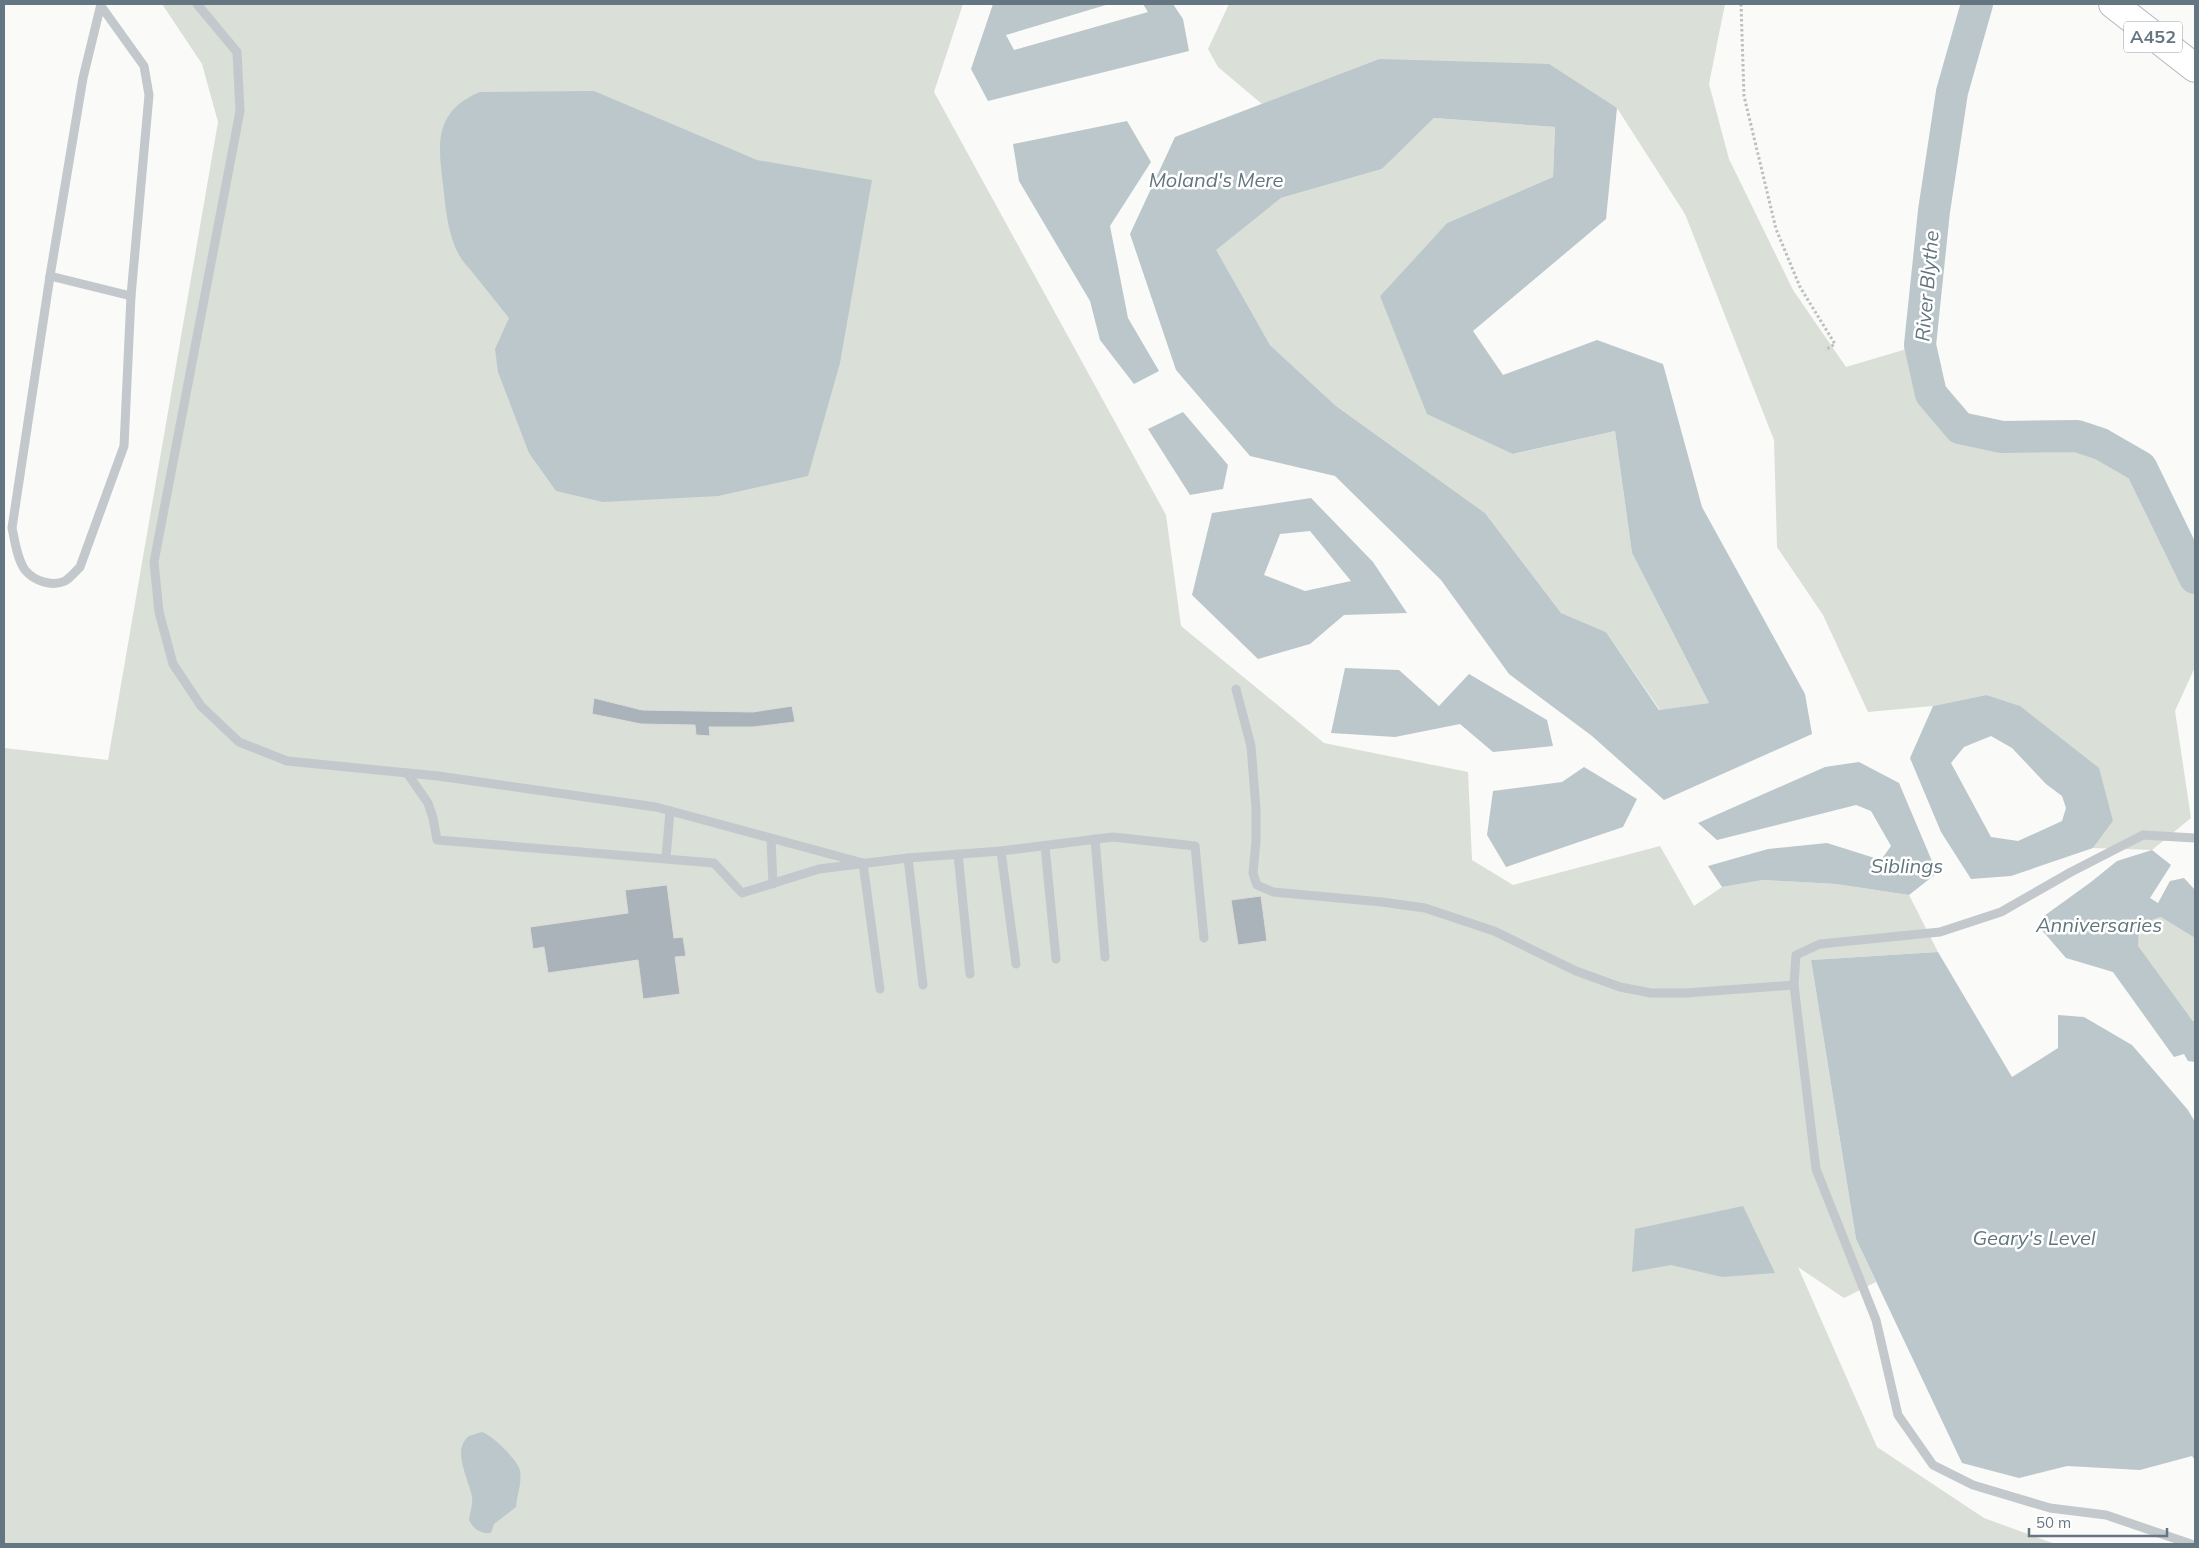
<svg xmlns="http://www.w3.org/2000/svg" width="2199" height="1548" font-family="Mulish,sans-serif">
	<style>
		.green { fill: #dadfd7 }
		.water { fill: #bbc7cb; fill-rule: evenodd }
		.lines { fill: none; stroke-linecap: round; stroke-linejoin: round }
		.river { stroke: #bbc7cb; stroke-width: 32 }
		.building { fill: #aab3b9; stroke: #dcdcda }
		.highway-casing { stroke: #b4b9bd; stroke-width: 30 }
		.path { stroke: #bbbfc2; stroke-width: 3; stroke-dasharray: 2.5 2.5; stroke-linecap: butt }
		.lane { stroke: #c3c8cc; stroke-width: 9 }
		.highway { stroke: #fff; stroke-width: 28 }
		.labels { text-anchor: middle; stroke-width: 5; stroke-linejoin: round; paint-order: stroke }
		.shield { fill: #fff; stroke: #939fa8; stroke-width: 1 }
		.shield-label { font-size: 18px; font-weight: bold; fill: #657683 }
		.water-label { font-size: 20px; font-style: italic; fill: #60757c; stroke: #fff }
	</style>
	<rect width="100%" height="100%" fill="#fafaf8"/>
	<g class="green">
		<path d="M162,4H963L934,92L1166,515L1181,626L1324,743L1468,772L1472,860L1513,885L1660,846L1694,906L1722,887L1763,880L1836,884L1909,895L1938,952L1811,960L1856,1239L1876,1282L1844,1298L1798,1267L1877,1447L1984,1518L2055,1544H4V748L108,760L218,122L202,64Z"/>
		<path d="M1229,4H1725L1709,84L1729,159L1793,290L1846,367L1920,345L1931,394L1960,428L2002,437L2077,436L2101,444L2141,467L2195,578V667L2175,711L2191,818L2152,850L2093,848L2113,821L1986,695L1933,706L1868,712L1823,615L1777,547L1774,440L1685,214L1617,108L1379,59L1262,104L1218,67L1208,49Z"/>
		<path d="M1434,118L1555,127L1553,177L1447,223L1380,296L1514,454L1615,431L1632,553L1709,703L1660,710L1606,632L1561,613L1485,513L1336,406L1270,345L1215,250L1281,198L1382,169Z"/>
		<path d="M2162,917L2195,938V1022L2192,1020L2137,946L2138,923Z"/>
	</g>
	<g class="water">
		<path d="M993,4H1109L1006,35L1014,50L1148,12L1143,4H1173L1183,19L1189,51L988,101L971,69Z"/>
		<path d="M1379,59L1549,64L1617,108L1606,219L1473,331L1503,375L1597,340L1663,364L1702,507L1805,694L1812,734L1664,800L1592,736L1509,674L1441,580L1335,476L1250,456L1176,370L1130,234L1175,137ZM1434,118L1555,127L1553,177L1447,223L1380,296L1427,414L1513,454L1615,431L1632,553L1709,703L1659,710L1606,632L1561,613L1485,513L1336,406L1270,345L1216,250L1281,198L1382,169Z"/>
		<path d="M594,91L757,160L872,180L840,363L808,476L718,496L603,502L556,491L529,453L498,372L495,349L509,318C497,303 485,288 473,273C469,268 463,262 459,255C449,237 446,213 444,193C439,149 430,113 480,92Z"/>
		<path d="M1127,121L1151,162L1110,226L1128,318L1159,371L1134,384L1100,340L1090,301L1019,181L1013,144Z"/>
		<path d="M1183,412L1228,465L1223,489L1190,495L1148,429Z"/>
		<path d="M1311,498L1373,562L1407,613L1344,615L1310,644L1258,659L1192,595L1212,513ZM1310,531L1351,581L1305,591L1264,575L1280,534Z"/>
		<path d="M1345,668L1399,670L1439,706L1469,674L1547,720L1553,746L1493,752L1460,724L1395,737L1331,733Z"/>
		<path d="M1986,695L2020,706L2099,768L2113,821L2093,848L2011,876L1971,879L1941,832L1910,758L1933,706ZM1991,736L2012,748L2046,784L2062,796L2066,808L2062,821L2018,841L1991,837L1951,763L1964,747Z"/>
		<path d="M1859,762L1899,783L1937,873L1909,895L1836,884L1763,880L1722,887L1708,866L1768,849L1827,843L1881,860L1891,846L1871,811L1856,805L1717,840L1698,823L1825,767Z"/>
		<path d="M1584,767L1637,799L1623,827L1506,867L1487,835L1493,791L1562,782Z"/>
		<path d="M2152,850L2171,865L2150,898L2158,903L2170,881L2184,878L2195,890V938L2161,917L2139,924L2138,946L2192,1020L2195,1022V1062L2188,1061L2184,1054L2174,1057L2113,972L2066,958L2040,928L2044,916L2091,882L2117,861Z"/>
		<path d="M1938,952L2012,1077L2058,1048V1015L2084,1017L2132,1045L2188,1110L2195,1122V1460L2192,1456L2140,1470L2067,1466L2019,1478L1962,1463L1856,1239L1811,960Z"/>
		<path d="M1743,1206L1775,1273L1722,1277L1671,1265L1632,1272L1635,1229Z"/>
		<path d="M482,1432C492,1435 519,1461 520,1471C522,1483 517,1495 516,1507L494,1524L491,1533C481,1534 473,1529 469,1520C470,1512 473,1505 472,1497C469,1479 451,1450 469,1436Z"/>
	</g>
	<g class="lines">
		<path class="river" d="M1977,4L1952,92L1934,211L1920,345L1931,394L1960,428L2002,437L2077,436L2101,444L2141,467L2195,578"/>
	</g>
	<g class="building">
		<path d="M594,698L642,710L753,712L792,706L795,722L753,727H709L710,736L696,735L695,725L641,724L592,714Z"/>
		<path d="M667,885L674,938L683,937L686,956L675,957L680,994L643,999L638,960L548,973L544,947L533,949L530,927L628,913L625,890Z"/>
		<path d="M1261,896L1267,941L1238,945L1231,900Z"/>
	</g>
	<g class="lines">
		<defs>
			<path id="highway" d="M2113,4L2195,68"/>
		</defs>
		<use href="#highway" class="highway-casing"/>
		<path class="path" d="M1741,4L1744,96L1776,229L1800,287L1835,344L1825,350"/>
		<g class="lane">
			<path d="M197,4L237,52L240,111L154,562L159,612L173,664L201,706L239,742L287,761L438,776L656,807L863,863"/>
			<path d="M101,6L144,66L149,95L131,296L124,446L80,567C75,572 70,578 65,581C52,587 34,581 25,570C17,559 15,541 12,528L50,276L83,78L101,4"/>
			<path d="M50,276L131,296"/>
			<path d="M1236,689L1251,746L1256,809V841L1253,873L1257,885L1273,892L1382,902L1425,908L1494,931L1576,971L1620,987L1651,993H1686L1794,985"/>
			<path d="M407,773L428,803L433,818L437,840L714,863L742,893L819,869L908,858L1001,851L1016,964"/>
			<path d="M771,839L773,884"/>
			<path d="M1095,839L1105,957"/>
			<path d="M1045,846L1056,959"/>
			<path d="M1001,851L1113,837L1195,846L1204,938"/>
			<path d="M958,854L970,974"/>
			<path d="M666,858L670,811"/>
			<path d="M908,858L923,985"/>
			<path d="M863,863L880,989"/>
			<path d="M2191,1544L2106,1515L2050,1508L1973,1485L1933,1465L1898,1415L1876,1320L1816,1169L1794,985L1796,955L1820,944L1940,932L2001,912L2071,872L2143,835L2195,838"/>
		</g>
		<use href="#highway" class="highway"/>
	</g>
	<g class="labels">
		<rect class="shield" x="2124" y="21.5" width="58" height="31" rx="4"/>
		<g class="shield-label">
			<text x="2153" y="43">A452</text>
		</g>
		<g class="water-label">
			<text x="1216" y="187">Moland's Mere</text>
			<text transform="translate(1927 286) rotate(-85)" y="7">River Blythe</text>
			<text x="1907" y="873">Siblings</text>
			<text x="2099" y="932">Anniversaries</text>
			<text x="2034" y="1245">Geary's Level</text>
		</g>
	</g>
	<rect width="2199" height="1548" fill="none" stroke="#657683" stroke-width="10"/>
	<path d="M2029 1528v8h138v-8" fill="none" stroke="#657683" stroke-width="2.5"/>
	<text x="2036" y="1528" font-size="15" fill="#657683" stroke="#ffffff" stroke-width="4" paint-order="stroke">50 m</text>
</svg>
